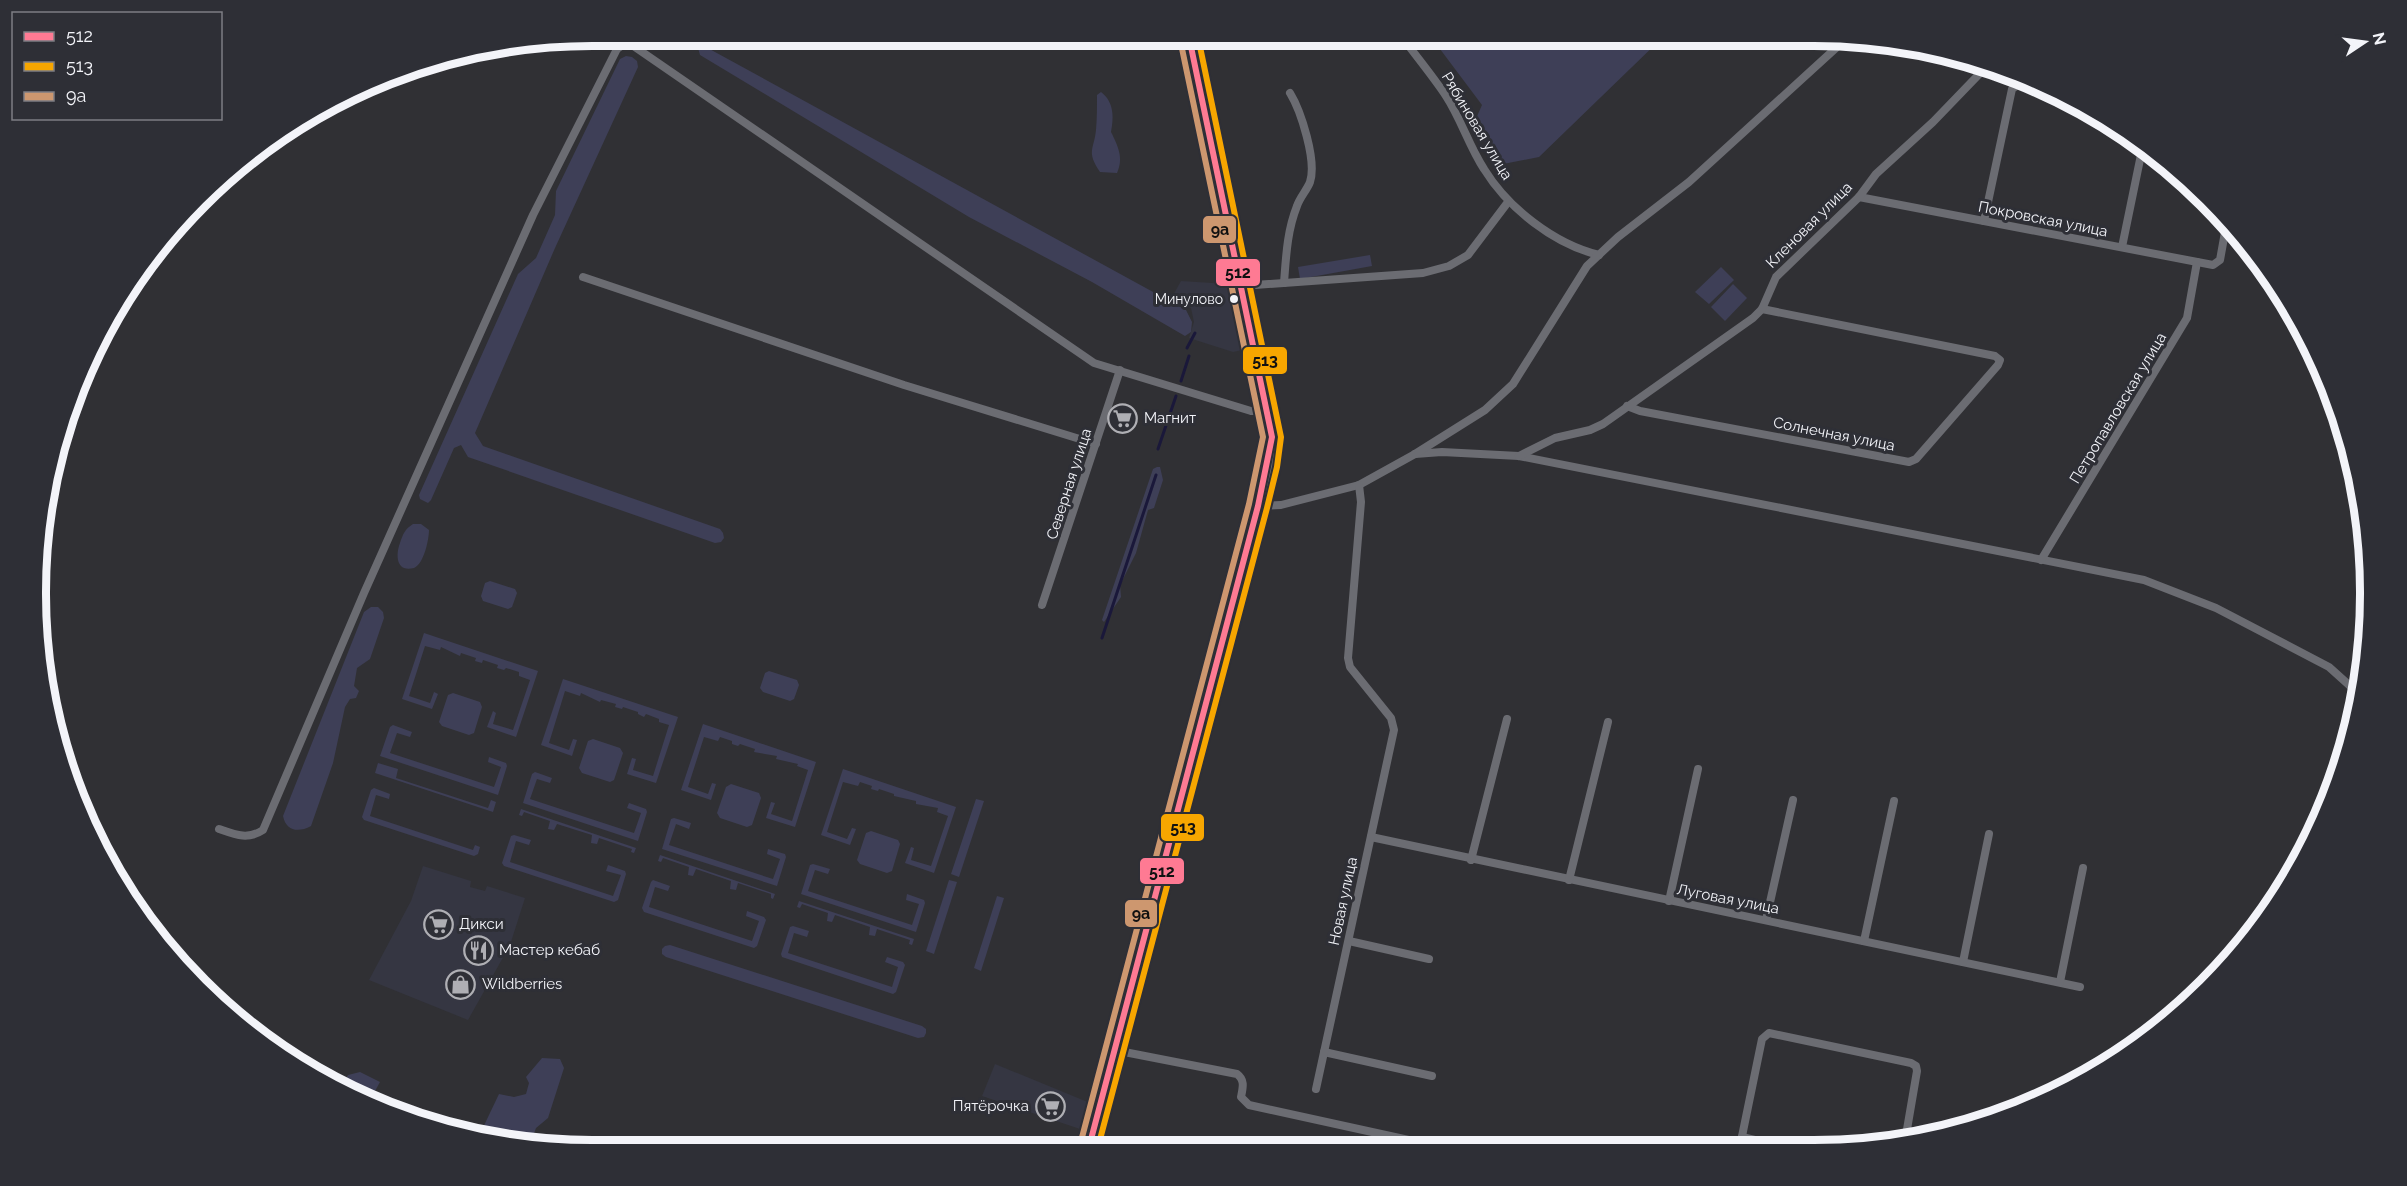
<svg xmlns="http://www.w3.org/2000/svg" width="2407" height="1186" font-family="Raleway,sans-serif">
	<style>
		.built { fill: #353642 }
		.green { fill: #3e3f57 }
		.lines { fill: none; stroke-linecap: round; stroke-linejoin: round }
		.stream { stroke: #1a183a; stroke-width: 3 }
		.minor { stroke: #6b6c72; stroke-width: 8 }
		.secondary { stroke: #6d6d75; stroke-width: 10 }
		.bus-1-casing { stroke: #2e2f36; stroke-width: 10 }
		.bus-2-casing { stroke: #2e2f36; stroke-width: 10 }
		.bus-3-casing { stroke: #2e2f36; stroke-width: 10 }
		.bus-1 { stroke: #fe7a93; stroke-width: 6 }
		.bus-2 { stroke: #f7a600; stroke-width: 6 }
		.bus-3 { stroke: #cd976f; stroke-width: 6 }
		.bus-dot { fill: #f3f4f9; stroke: #2e2f36; stroke-width: 2 }
		.labels { text-anchor: middle; stroke-width: 6; stroke-linejoin: round; paint-order: stroke }
		.bus-label { font-size: 14px; fill: #f3f4f9; stroke: #2e2f36; text-anchor: end }
		.street-label { font-size: 15px; fill: #f3f4f9; stroke: #2e2f36 }
		.poi-label { font-size: 15px; fill: #f3f4f9; stroke: #2e2f36; text-anchor: start }
		.rim { fill: none; stroke: #f3f4f9; stroke-width: 8 }
		.line-badge { stroke: #2e2f36; stroke-width: 2 }
		.pale-badge-label { font-size: 16px; text-anchor: middle; font-weight: bold; fill: #111 }
	</style>
	<rect width="100%" height="100%" fill="#303034"/>
	<g class="built">
		<path d="M1181,281L1228,284L1235,312L1239,311L1247,349L1233,352L1189,338L1194,322L1191,308L1171,299Z"/>
		<path d="M423,866L471,881L470,887L485,891L487,886L525,898L510,945L468,1020L369,980L411,901Z"/>
		<path d="M995,1064L1090,1103L1083,1130L982,1096Z"/>
	</g>
	<g class="green">
		<path d="M1431,37H1663L1539,157L1498,165L1474,123L1482,105Z"/>
		<path d="M704,46L1186,310L1192,322L1191,332L1185,336L1092,282L969,217L700,55L698,48Z"/>
		<path d="M626,56L632,57L637,61L638,67L555,248L475,433L483,446L720,529L723,533L724,538L721,542L715,543L468,457L461,445L454,448L431,500L428,503L420,499L419,495L518,274L536,258L555,215L556,191L620,59Z"/>
		<path d="M1101,92C1114,102 1114,117 1111,132C1118,146 1124,158 1117,173L1100,172C1086,151 1094,150 1096,130C1097,118 1097,107 1097,95Z"/>
		<path d="M1370,255L1372,266L1300,279L1298,267Z"/>
		<path d="M1721,267L1734,280L1709,304L1695,292Z"/>
		<path d="M1733,284L1747,298L1725,321L1711,307Z"/>
		<path d="M1157,467H1160L1163,480L1154,508L1148,510L1136,553L1120,585L1121,597L1104,622L1102,620L1153,469Z"/>
		<path d="M413,524H421L429,530C429,539 424,564 414,568C395,573 396,553 400,543C403,534 405,529 413,524Z"/>
		<path d="M490,581L515,589L517,593L512,607L508,609L483,601L481,596L485,583Z"/>
		<path d="M371,607H378L383,612L384,618L370,659L357,668L354,686L359,691L356,698L350,699L345,707L333,763L311,826C298,833 286,831 283,816L364,612Z"/>
		<path d="M424,633L538,671L516,737L487,727L493,711L496,713L493,724L513,730L530,680L519,676V672L506,668L504,670L497,668L498,665L483,660L482,663L475,661L476,658L461,653L460,656L441,647L440,650L425,646L409,696L430,703L434,692L438,694L432,709L402,699Z"/>
		<path d="M769,671L797,680L799,685L794,699L790,701L763,692L760,688L765,673Z"/>
		<path d="M563,679L678,717L656,783L627,774L632,758L636,759L633,770L653,776L669,725L659,722V719L646,714L644,717L638,714V712L623,707L622,709L615,707L616,704L601,700L600,702L581,693L580,696L565,691L549,743L569,750L573,739L577,740L572,756L541,745Z"/>
		<path d="M453,693L480,702L482,707L474,733L469,735L442,726L439,722L448,695Z"/>
		<path d="M703,724L816,762L795,827L766,818L771,802L775,803L771,814L792,821L808,770L797,766L798,764L776,759L777,756L754,752L755,749L740,744L738,746L732,744V741L720,737L718,741L704,737L688,787L708,794L712,783L716,784L711,800L681,790Z"/>
		<path d="M393,725L412,732L410,737L397,733L390,753L494,787L501,767L488,762L489,757L506,763L507,766L498,795L380,756L390,727Z"/>
		<path d="M593,739L620,748L623,753L614,780L610,782L582,773L579,768L588,741Z"/>
		<path d="M378,763L398,769L396,778L488,808L491,800L496,802L493,812L375,773Z"/>
		<path d="M843,769L956,807L934,873L905,863L911,847L914,848L911,860L931,866L948,816L937,812L938,808L916,804V801L894,796V794L879,789L878,791L871,789L872,786L860,782L858,786L843,782L827,832L847,839L852,828L856,829L850,845L821,835Z"/>
		<path d="M535,772L552,778L550,783L537,779L530,799L634,833L641,813L627,808L629,803L646,809L647,812L638,841L523,803L532,774Z"/>
		<path d="M731,784L759,793L761,798L752,825L747,827L720,818L717,813L726,787Z"/>
		<path d="M374,788L390,794L389,799L376,795L370,816L473,850L475,845L480,847L478,854L474,856L364,820L362,817L371,790Z"/>
		<path d="M976,799L984,801L959,877L951,874Z"/>
		<path d="M521,809L636,848L634,853L631,852L632,849L599,838L597,844L591,843L592,835L557,824L554,830L548,829L550,821L524,812L522,816L519,815Z"/>
		<path d="M674,818L691,823L689,829L676,824L669,845L773,879L780,859L767,854L768,849L785,854L786,857L777,886L662,849L671,819Z"/>
		<path d="M871,831L898,840L900,844L892,871L887,873L860,864L857,860L866,833Z"/>
		<path d="M514,835L531,840L529,845L516,841L510,862L613,896L621,875L606,871L608,865L625,871L626,874L618,900L614,902L504,866L502,863L511,836Z"/>
		<path d="M660,855L775,894L773,899L771,898V894L738,883L736,890L730,889L731,881L696,869L693,876L688,875L689,867L663,858L661,862L658,861Z"/>
		<path d="M813,864L830,869L828,874L815,870L808,891L912,925L919,904L906,900L907,894L924,900L925,903L916,932L801,894L810,865Z"/>
		<path d="M653,880L670,886L668,891L655,887L649,907L752,941L759,921L746,916L747,911L764,917L766,920L757,946L754,948L644,912L642,908L651,882Z"/>
		<path d="M949,880L957,882L934,954L926,951Z"/>
		<path d="M997,896L1004,898L981,971L974,968Z"/>
		<path d="M799,901L914,939L912,945L909,944L910,940L877,929L875,936L869,935L870,927L835,915L832,922L827,921L828,913L802,904L800,908L797,907Z"/>
		<path d="M793,926L809,931L807,937L794,933L788,953L892,987L898,967L885,962L887,957L903,962L905,965L896,992L893,994L782,957L781,954L790,927Z"/>
		<path d="M670,945L922,1026L926,1029V1033L924,1037L918,1038L666,957L662,954V949L665,946Z"/>
		<path d="M542,1058L560,1059L564,1068L548,1118L536,1128L530,1144L479,1136L499,1094L514,1097L526,1094L529,1083L526,1077Z"/>
		<path d="M360,1072L380,1082L375,1091L357,1096L341,1088L348,1075Z"/>
	</g>
	<g class="lines">
		<g class="stream">
			<path d="M1187,348L1195,333"/>
			<path d="M1181,381L1189,356"/>
			<path d="M1158,449L1176,396"/>
			<path d="M1102,638L1156,475"/>
		</g>
		<g class="minor">
			<path d="M1402,37C1416,56 1432,75 1446,96C1461,119 1469,146 1484,169C1508,208 1554,244 1599,255"/>
			<path d="M1859,197L2213,265L2220,260L2227,221"/>
			<path d="M1984,221L2012,89L2019,84L2058,92"/>
			<path d="M2122,247L2143,145"/>
			<path d="M583,277L904,385L1096,444"/>
			<path d="M1284,283C1286,257 1287,231 1297,206C1300,197 1307,190 1310,182C1317,161 1301,111 1290,93"/>
			<path d="M1241,286L1423,273L1449,266L1468,255L1508,202"/>
			<path d="M1627,406L1640,411L1909,462L1916,459L1998,365L2000,360L1995,356L1762,309"/>
			<path d="M1415,454L1442,452L1519,456L2144,580L2216,608L2329,667L2359,694"/>
			<path d="M1519,456L1555,438L1590,430L1603,424L1753,318L1762,309L1776,277L1859,197L1876,174L1933,122L1987,66"/>
			<path d="M1258,506L1281,505L1359,485L1415,454L1485,410L1513,384L1587,266L1618,237L1689,182L1848,37"/>
			<path d="M2041,560L2187,318L2197,262"/>
			<path d="M1042,605L1120,370"/>
			<path d="M219,829C236,835 248,840 263,830L364,593L533,215L617,49L624,44L632,45L1094,363L1251,411H1268"/>
			<path d="M1371,837L2080,987"/>
			<path d="M1471,860L1507,719"/>
			<path d="M1569,880L1608,722"/>
			<path d="M1669,901L1698,769"/>
			<path d="M1766,920L1793,800"/>
			<path d="M1349,941L1429,959"/>
			<path d="M1864,941L1894,801"/>
			<path d="M1963,962L1989,834"/>
			<path d="M2060,982L2083,868"/>
			<path d="M1114,1050L1237,1074C1245,1080 1243,1087 1241,1097L1249,1105L1436,1146"/>
			<path d="M1324,1052L1432,1076"/>
			<path d="M1316,1089L1394,730L1391,718L1350,667L1348,658L1361,502L1359,485"/>
			<path d="M1742,1137L1781,1146"/>
			<path d="M1740,1146L1762,1039L1769,1033L1911,1063L1916,1066L1917,1071L1905,1141"/>
		</g>
		<path class="secondary" d="M1089,1147L1258,506L1268,465L1272,437L1189,37"/>
		<defs>
			<path id="bus-1" d="M1089,1147L1258,506L1272,437L1189,37"/>
			<path id="bus-2" d="M1098,1147L1267,508L1277,467L1281,437L1198,37"/>
			<path id="bus-3" d="M1080,1145L1249,504L1263,437L1180,39"/>
		</defs>
		<use href="#bus-1" class="bus-1-casing"/>
		<use href="#bus-2" class="bus-2-casing"/>
		<use href="#bus-3" class="bus-3-casing"/>
		<use href="#bus-1" class="bus-1"/>
		<use href="#bus-2" class="bus-2"/>
		<use href="#bus-3" class="bus-3"/>
	</g>
	<defs>
		<symbol id="supermarket-ring" viewBox="-11 -11 22 22"><circle r="9.5" fill="#2e2f36" stroke="#afafb4" stroke-width="1.5"/><path d="M-6-5.5h2.5l.6 2H6L4.5 2H-2.5L-4.4-4H-6ZM-1.5 3.2a1.3 1.3 0 1 0 .1 0ZM3 3.2a1.3 1.3 0 1 0 .1 0Z" fill="#afafb4"/></symbol>
		<symbol id="restaurant-ring" viewBox="-11 -11 22 22"><circle r="9.5" fill="#2e2f36" stroke="#afafb4" stroke-width="1.5"/><path d="M-5-6h1v4h1v-4h1v4h1v-4h1v5L-1.5 .5V6h-2V.5L-5-1ZM5-6V6H3V1.5H1.5Q1.5-4 5-6Z" fill="#afafb4"/></symbol>
		<symbol id="shop-ring" viewBox="-11 -11 22 22"><circle r="9.5" fill="#2e2f36" stroke="#afafb4" stroke-width="1.5"/><path d="M-5-2.5h2.3a2.7 3.5 0 0 1 5.4 0H5L5.5 6h-11ZM-1.5-2.5h3a1.5 2.3 0 0 0-3 0Z" fill="#afafb4"/></symbol>
	</defs>
	<g fill-rule="evenodd">
		<use href="#supermarket-ring" x="1106" y="402" width="33" height="33"/>
		<use href="#supermarket-ring" x="422" y="908" width="33" height="33"/>
		<use href="#restaurant-ring" x="462" y="934" width="33" height="33"/>
		<use href="#shop-ring" x="444" y="968" width="33" height="33"/>
		<use href="#supermarket-ring" x="1034" y="1090" width="33" height="33"/>
	</g>
	<circle class="bus-dot" cx="1234" cy="299" r="5"/>
	<g class="labels">
		<g class="bus-label">
			<text x="1223" y="304">Минулово</text>
		</g>
		<g class="street-label">
			<text transform="translate(1477 126) rotate(59)" y="5">Рябиновая улица</text>
			<text transform="translate(2043 219) rotate(11)" y="5">Покровская улица</text>
			<text transform="translate(1809 225) rotate(-45)" y="5">Кленовая улица</text>
			<text transform="translate(2118 408) rotate(-59)" y="5">Петропавловская улица</text>
			<text transform="translate(1834 434) rotate(11)" y="5">Солнечная улица</text>
			<text transform="translate(1069 484) rotate(-72)" y="5">Северная улица</text>
			<text transform="translate(1728 899) rotate(11)" y="5">Луговая улица</text>
			<text transform="translate(1343 901) rotate(-78)" y="5">Новая улица</text>
		</g>
		<g class="poi-label">
			<text x="1144" y="423">Магнит</text>
			<text x="459" y="929">Дикси</text>
			<text x="499" y="955">Мастер кебаб</text>
			<text x="482" y="989">Wildberries</text>
			<text x="1029" y="1111" text-anchor="end">Пятёрочка</text>
		</g>
	</g>
	<path d="M0 0H2407V1186H0ZM592 46H1814A546 546 0 0 1 2360 592V594A546 546 0 0 1 1814 1140H592A546 546 0 0 1 46 594V592A546 546 0 0 1 592 46Z" fill="#2e2f36" fill-rule="evenodd"/>
	<path class="rim" d="M592 46H1814A546 546 0 0 1 2360 592V594A546 546 0 0 1 1814 1140H592A546 546 0 0 1 46 594V592A546 546 0 0 1 592 46Z"/>
	<g class="line-badge">
		<rect x="1202" y="215" width="35" height="29" rx="6" fill="#cd976f"/>
		<rect x="1215" y="258" width="46" height="29" rx="6" fill="#fe7a93"/>
		<rect x="1242" y="346" width="46" height="29" rx="6" fill="#f7a600"/>
		<rect x="1160" y="813" width="45" height="29" rx="6" fill="#f7a600"/>
		<rect x="1139" y="857" width="46" height="28" rx="6" fill="#fe7a93"/>
		<rect x="1124" y="899" width="34" height="29" rx="6" fill="#cd976f"/>
	</g>
	<g class="pale-badge-label">
		<text x="1220" y="235">9а</text>
		<text x="1238" y="278">512</text>
		<text x="1265" y="366">513</text>
		<text x="1183" y="833">513</text>
		<text x="1162" y="877">512</text>
		<text x="1141" y="919">9а</text>
	</g>
	<rect x="12" y="12" width="210" height="108" fill="#2e2f36" stroke="#7d7e84" stroke-width="1.5"/>
	<rect x="24" y="32" width="30" height="9" fill="#fe7a93" stroke="#7d7e84" stroke-width="1.5"/>
	<text x="66" y="42" font-size="18" fill="#f3f4f9">512</text>
	<rect x="24" y="62" width="30" height="9" fill="#f7a600" stroke="#7d7e84" stroke-width="1.5"/>
	<text x="66" y="72" font-size="18" fill="#f3f4f9">513</text>
	<rect x="24" y="92" width="30" height="9" fill="#cd976f" stroke="#7d7e84" stroke-width="1.5"/>
	<text x="66" y="102" font-size="18" fill="#f3f4f9">9а</text>
	<g transform="translate(2365 42) rotate(77)" stroke="#2e2f36" stroke-width="4.5" paint-order="stroke">
	<path d="M0-4.5L10 22L0 15L-10 22Z" fill="#f3f4f9"/>
	<text y="-9" font-size="16" font-weight="bold" text-anchor="middle" fill="#f3f4f9">N</text>
	</g>
</svg>
